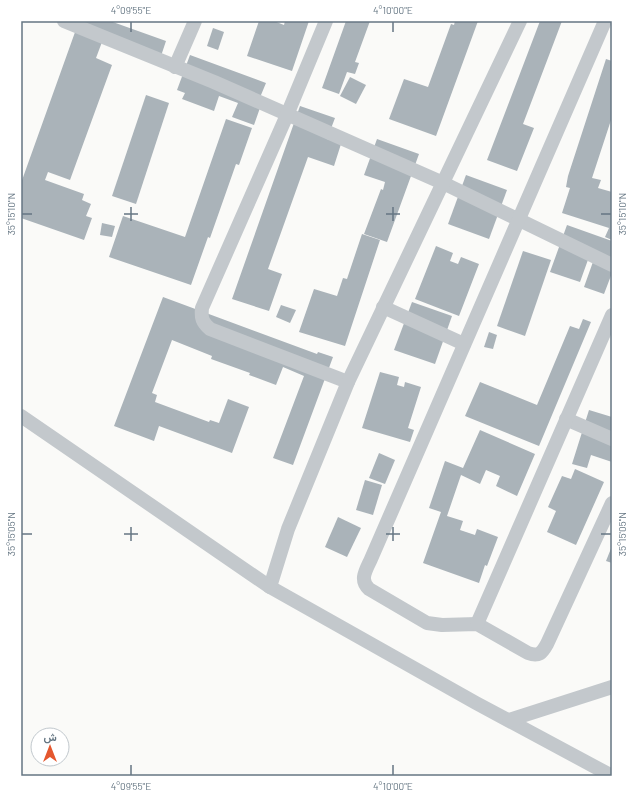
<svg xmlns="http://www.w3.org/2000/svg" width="633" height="797" font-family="Barlow,Vazirmatn,sans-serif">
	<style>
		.building { fill: #aab3b9 }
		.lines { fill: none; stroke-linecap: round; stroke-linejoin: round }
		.street { stroke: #c3c8cc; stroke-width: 14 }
		.ticks { fill: none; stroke: #657683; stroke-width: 1.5 }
		.neatline { fill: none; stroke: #657683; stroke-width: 1.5 }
		.ticks-label { font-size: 10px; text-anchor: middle; fill: #657683 }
	</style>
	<rect width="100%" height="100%" fill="#fafaf8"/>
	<g class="building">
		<path d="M79,21H110L166,41L159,62L102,42L96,58L112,65L70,180L48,172L45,180L84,194L82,200L91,204L86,216L92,218L84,240L21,218V183Z"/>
		<path d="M259,21H274L284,25L285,21H309L292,71L247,56Z"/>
		<path d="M346,21H370L355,62L359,63L355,74L347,72L339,94L322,88Z"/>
		<path d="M455,21H478L436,136L389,119L404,79L428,87L451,24L454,25Z"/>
		<path d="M540,21H562L523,124L534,128L517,171L487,160Z"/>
		<path d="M213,28L224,32L218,50L207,46Z"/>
		<path d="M190,55L266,83L261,95V105L254,125L232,117L238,103L219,96L214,111L182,99L185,93L177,90Z"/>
		<path d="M606,59L612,61V117L592,178L601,180L598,188L612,192V240L605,237L609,228L562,213L570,188L566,187L568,176Z"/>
		<path d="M350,77L366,85L356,104L340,96Z"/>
		<path d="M146,95L169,103L136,204L112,196Z"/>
		<path d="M300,106L335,118L327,139L341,144L334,166L308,157L268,269L282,274L269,311L232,299Z"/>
		<path d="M226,119L252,128L239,165L236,164L210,238L208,237L191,285L109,257L123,216L185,237Z"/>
		<path d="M377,139L419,154L387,242L364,234L381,189L383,190L385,182L364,175Z"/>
		<path d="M466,175L507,190L489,239L448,224Z"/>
		<path d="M102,223L115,226L112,237L100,235Z"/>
		<path d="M567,225L612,241V273L604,294L584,287L594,259L589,257L580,282L550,272Z"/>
		<path d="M362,234L380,240L345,346L299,332L314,289L337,296L343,278L347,279Z"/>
		<path d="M436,246L453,253L450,261L458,264L461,257L479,264L459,316L415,299Z"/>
		<path d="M523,251L551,260L525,336L497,326Z"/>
		<path d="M163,297L317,354L318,352L333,357L293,465L273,458L304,376L283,367L276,385L249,375L250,373L211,359L212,356L172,340L152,393L157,395L155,402L209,422L210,420L219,423L228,399L249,407L232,453L159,426L154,441L114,426Z"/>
		<path d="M412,302L452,316L435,364L394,350Z"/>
		<path d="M281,305L296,310L290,323L276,317Z"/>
		<path d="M583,319L591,322L539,446L465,416L480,382L537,405L570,326L579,329Z"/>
		<path d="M489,332L497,335L493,349L484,347Z"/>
		<path d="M380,372L399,377L397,385L404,387L405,382L421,387L408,428L414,430L410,442L362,428Z"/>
		<path d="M589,410L612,417V462L591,455L587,468L572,464Z"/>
		<path d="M480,430L535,454L517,496L496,486L500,476L486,470L480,484L461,475L447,516L463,521L460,530L475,535L477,529L498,537L487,566L485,565L479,583L423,563L441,512L429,508L445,461L463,468Z"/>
		<path d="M379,453L395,460L385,484L369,478Z"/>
		<path d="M575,469L604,482L576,545L547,532L556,511L548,507L562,476L571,479Z"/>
		<path d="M365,480L382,485L373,515L356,510Z"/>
		<path d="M338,517L361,528L347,557L325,547Z"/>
		<path d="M612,546V563L606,561Z"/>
	</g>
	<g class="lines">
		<g class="street">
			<path d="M64,21L214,82L443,183L612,265"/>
			<path d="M326,21L287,115L202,308C201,318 202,322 210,329L348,382"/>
			<path d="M520,21L348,382L288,529L270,587L476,703L612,776"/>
			<path d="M605,21L371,559C366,570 359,580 369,589L427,623L442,625L477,624L528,653C539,657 542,653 547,644L612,503"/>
			<path d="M175,67L195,21"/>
			<path d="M383,307L464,344"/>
			<path d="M21,416L270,587"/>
			<path d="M566,419L612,439"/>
			<path d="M477,624L612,315"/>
			<path d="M509,720L612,687"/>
		</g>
	</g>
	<path class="ticks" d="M131,22V32M393,22V32M131,207V221M393,207V221M22,214H32M124,214H138M386,214H400M601,214H611M131,527V541M393,527V541M22,534H32M124,534H138M386,534H400M601,534H611M131,765V775M393,765V775"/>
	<rect width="633" height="797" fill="none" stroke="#ffffff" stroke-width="44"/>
	<g transform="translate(50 747)"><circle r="19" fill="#ffffff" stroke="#c1c8cd"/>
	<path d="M0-3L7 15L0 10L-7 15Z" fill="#e4572e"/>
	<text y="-6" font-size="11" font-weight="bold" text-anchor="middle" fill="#657683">ش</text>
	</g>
	<rect x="22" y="22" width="589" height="753" class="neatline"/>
	<g class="ticks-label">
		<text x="131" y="14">4°09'55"E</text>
		<text x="393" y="14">4°10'00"E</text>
		<text transform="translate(11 214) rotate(-90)" y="4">35°15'10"N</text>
		<text transform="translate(622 214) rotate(-90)" y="4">35°15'10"N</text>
		<text transform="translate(11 534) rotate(-90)" y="4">35°15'05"N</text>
		<text transform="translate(622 534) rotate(-90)" y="4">35°15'05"N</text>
		<text x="131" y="790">4°09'55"E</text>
		<text x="393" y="790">4°10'00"E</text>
	</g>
</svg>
